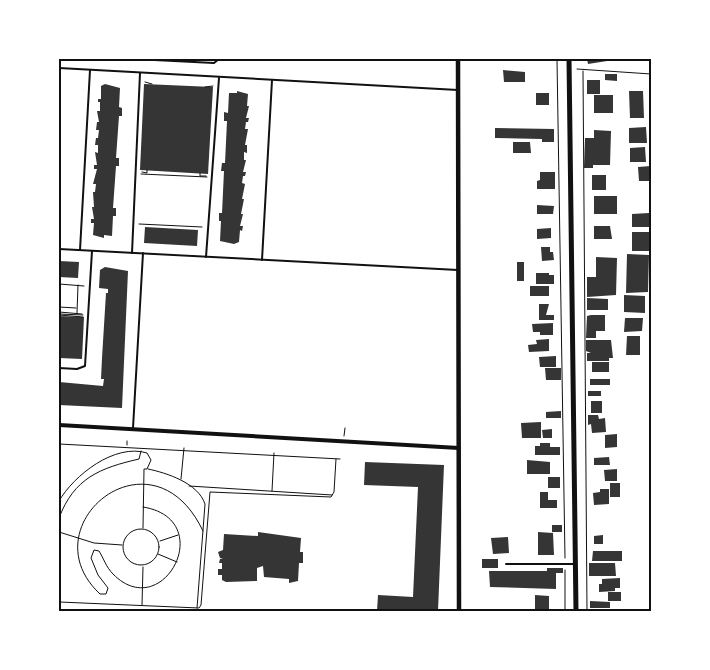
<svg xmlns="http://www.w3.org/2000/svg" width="710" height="670" font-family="'Alegreya Sans',sans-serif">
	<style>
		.building { fill: #353535 }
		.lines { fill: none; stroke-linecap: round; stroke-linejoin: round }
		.path { stroke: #111; stroke-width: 1 }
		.service { stroke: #111; stroke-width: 2 }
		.minor { stroke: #111; stroke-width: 4 }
		.tertiary { stroke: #111; stroke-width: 4.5 }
		.secondary { stroke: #111; stroke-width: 5 }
		.neatline { fill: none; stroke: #111; stroke-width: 2 }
	</style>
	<rect width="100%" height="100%" fill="#fff"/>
	<g class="building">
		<path d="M587,59H607V61L588,64Z"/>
		<path d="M503,70L525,72V82H504Z"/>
		<path d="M605,74H617V81L605,80Z"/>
		<rect x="587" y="80" width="13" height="14"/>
		<path d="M105,84L120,88L119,107L122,108V116H119L116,158H119V166H116L113,208H116V216H113L112,236L104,235V238L93,235L94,223H91V219H94L92,207H94L93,192H95L96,184H93L97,169H94V165H97L95,152L98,153V145H95L96,138H98L99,130H96L97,122H99L97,111H100V102H98V99H101V86Z"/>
		<path d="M144,84L213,87L208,174L140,170Z"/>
		<path d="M237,91L248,94L247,106H249L246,118H249L248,122H246L245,129H248L245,145H247V153L244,152V160H246L243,172H246L245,176H243L242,183L245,184L242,199H244L241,214H243L240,226H243L242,231L240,230L239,242L234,244L220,241L221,221H219V213H222L224,171H221L222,163H225L227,121H224V112L228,113L229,93H237Z"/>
		<path d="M629,91H643L644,118H630Z"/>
		<rect x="536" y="93" width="13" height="12"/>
		<rect x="594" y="95" width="19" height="18"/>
		<path d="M646,127L647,143H629V128Z"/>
		<path d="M495,128L554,129V142H542V139L495,138Z"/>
		<path d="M594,130L611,131L610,165H593V168H584L585,138H594Z"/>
		<path d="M513,142H530L531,153H513Z"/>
		<path d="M645,147L646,162H630V148Z"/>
		<path d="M651,166V181H639L638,167Z"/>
		<path d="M540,172H555V189H537V181L540,180Z"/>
		<rect x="592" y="175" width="14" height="15"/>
		<rect x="594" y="196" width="23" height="18"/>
		<path d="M537,205L554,206L553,214H537Z"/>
		<path d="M649,213L650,227H632V214Z"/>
		<path d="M594,226H610L612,239H594Z"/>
		<path d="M145,227L198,230L197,246L144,243Z"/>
		<path d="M551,228V238L537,239V229Z"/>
		<path d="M632,232H649L650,251H632Z"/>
		<path d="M541,247H550V252H553L554,260L542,261Z"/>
		<path d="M627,254L649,255L648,292L626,293Z"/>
		<path d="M596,257L617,258L616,295L587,297V277H596Z"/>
		<path d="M59,261L79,262L78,278L59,277Z"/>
		<rect x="517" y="262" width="7" height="19"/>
		<path d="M105,267L128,271L122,408L59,405V382L103,386L104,379H101L102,358L106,293H108V289L99,288L100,270Z"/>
		<path d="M536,273H549V275H554V284H536Z"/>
		<rect x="530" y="286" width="19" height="10"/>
		<path d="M624,295L645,296V313L624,312Z"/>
		<path d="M587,298L608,299V310H587Z"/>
		<path d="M539,304H549L546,315H554V320H539Z"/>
		<path d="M591,315H605V331H596V338H586L587,316Z"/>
		<path d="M59,316L84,317L82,359L59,358Z"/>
		<path d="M625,318H643L642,331L624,332Z"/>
		<path d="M553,323V335H540V332H533L532,324Z"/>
		<path d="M627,336H640V355H626Z"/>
		<path d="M549,339V351L529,352L528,345L537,344L536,340Z"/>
		<path d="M586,340H611L613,358H609V361H587V353H591L586,351Z"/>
		<path d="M556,356V367H540L539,357Z"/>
		<rect x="592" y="362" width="17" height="10"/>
		<path d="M545,368H561V380H546Z"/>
		<rect x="590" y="379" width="20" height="6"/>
		<rect x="588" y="391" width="13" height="5"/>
		<rect x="591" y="401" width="11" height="12"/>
		<path d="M561,411V418H546V412Z"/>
		<path d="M588,415H598L599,419L605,418L606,432L592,433L591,424L588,425Z"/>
		<path d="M541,422V438H522L521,423Z"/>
		<path d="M552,429V438H543L542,430Z"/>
		<path d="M617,434V447L605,448V435Z"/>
		<path d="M540,443H550V447H560V455H535V446H540Z"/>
		<path d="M609,457L610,465H594V458Z"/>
		<path d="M527,460L550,462V474H527Z"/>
		<path d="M365,462L444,465L438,611H377L378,595L413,597L418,487L364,485Z"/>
		<path d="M617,469V481H605L604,470Z"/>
		<rect x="548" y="477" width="12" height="11"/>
		<rect x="610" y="483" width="10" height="14"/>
		<path d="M600,489H609V504L594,505L593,493L600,492Z"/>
		<path d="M540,492H548V500H557V508H540Z"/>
		<rect x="552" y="525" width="10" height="7"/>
		<path d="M258,532L301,538L300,552H303V563H299L298,581L289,583V579L264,577L263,566L257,568V581L226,582L222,580V575H218V569H222V563H219L220,559L223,558H220L218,552L223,550L224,534L258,536Z"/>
		<path d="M538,532L553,533L554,555H538Z"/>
		<path d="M603,535V544H594V536Z"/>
		<path d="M508,537L509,553L493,554L491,538Z"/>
		<path d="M593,551H622V561H592Z"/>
		<rect x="482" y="559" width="16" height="9"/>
		<path d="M589,563H615L616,576H589Z"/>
		<path d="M547,568H563V573H556V589L490,587L489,571H547Z"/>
		<path d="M620,578V588H615V591L599,592V584H602V579Z"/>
		<rect x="608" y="592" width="13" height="9"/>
		<path d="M535,595L549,596V609H535Z"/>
		<path d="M590,601L610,602V608H590Z"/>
	</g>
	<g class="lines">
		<g class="path">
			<path d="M557,59L565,558"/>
			<path d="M577,69L651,74"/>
			<path d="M583,71L587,611"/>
			<path d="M145,82L152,84"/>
			<path d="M205,87L213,86"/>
			<path d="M142,172L147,173V170"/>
			<path d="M200,173V176H206"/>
			<path d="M141,174L207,177"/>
			<path d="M139,224L202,227"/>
			<path d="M59,284L84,286"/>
			<path d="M59,307L76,308"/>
			<path d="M59,312L82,314"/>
			<path d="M77,313L78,285"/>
			<path d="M59,314L83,315"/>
			<path d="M59,315L83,317"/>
			<path d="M344,436L345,428"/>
			<path d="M59,444L340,459"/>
			<path d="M127,445V441"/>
			<path d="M148,469C167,473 198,483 205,504L197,608"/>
			<path d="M181,479L184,448"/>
			<path d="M189,486L332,495"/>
			<path d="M272,491L274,453"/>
			<path d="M59,501C74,475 115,443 147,453L151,460L147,469H144L143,528"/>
			<path d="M143,507C219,519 163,625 113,574C106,567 104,559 99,551L94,550L91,558L98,575L108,588L106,594H100C27,526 152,423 203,531"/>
			<path d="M59,518C74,478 100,468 139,459L141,451"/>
			<circle cx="141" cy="547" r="18"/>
			<path d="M59,532L94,543L122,545"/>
			<path d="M160,541L178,535"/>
			<path d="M158,554L177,562"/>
			<path d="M565,570V611"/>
			<path d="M59,602L199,608L201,605L210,492L331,497L334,492L336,459"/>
			<path d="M142,605L143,567"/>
		</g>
		<g class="service">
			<path d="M134,59L214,63L219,59"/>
			<path d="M59,68L458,90"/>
			<path d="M59,249L458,270"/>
			<path d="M80,250L90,70"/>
			<path d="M132,253L140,73"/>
			<path d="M206,257L219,78"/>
			<path d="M262,260L272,80"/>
			<path d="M59,368L77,369L85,366L92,251"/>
			<path d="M133,428L143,253"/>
			<path d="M506,564H575"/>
		</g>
		<path class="minor" d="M59,425L459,448"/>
		<path class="tertiary" d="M458,59L459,611"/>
		<path class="secondary" d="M569,59L576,611"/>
	</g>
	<rect width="710" height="670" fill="none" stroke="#ffffff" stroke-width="120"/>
	<rect x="60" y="60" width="590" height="550" class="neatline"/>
</svg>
